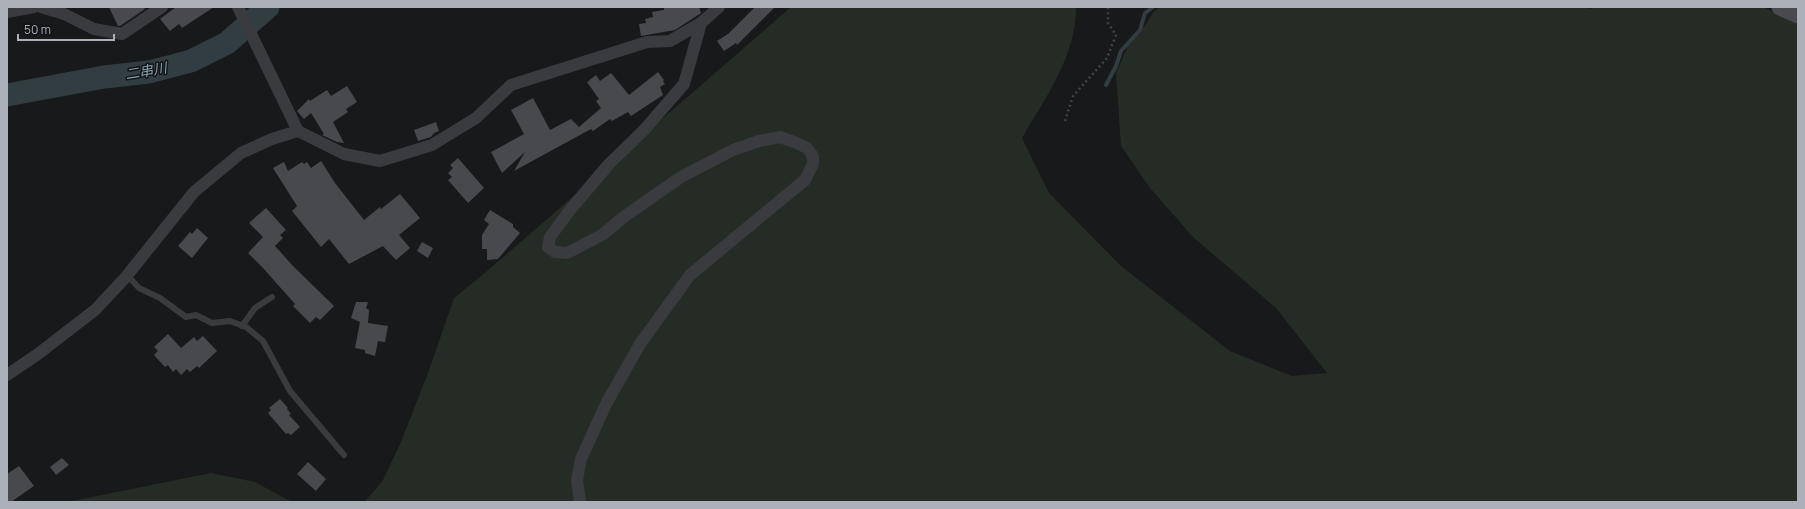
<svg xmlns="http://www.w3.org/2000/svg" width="1805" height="509" font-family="Manrope,'Noto Sans JP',sans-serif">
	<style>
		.green { fill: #252c25 }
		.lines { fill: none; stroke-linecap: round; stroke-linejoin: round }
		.stream { stroke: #323d42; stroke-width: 4 }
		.river { stroke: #323d42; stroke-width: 23 }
		.building { fill: #47494d }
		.path { stroke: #404246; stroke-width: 2.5; stroke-dasharray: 2 3; stroke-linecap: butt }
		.lane { stroke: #3a3b3f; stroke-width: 6 }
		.street { stroke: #3a3b3f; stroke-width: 12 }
		.secondary { stroke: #484a4f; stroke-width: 17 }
		.labels { text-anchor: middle; stroke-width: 3; stroke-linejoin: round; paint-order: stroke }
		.water-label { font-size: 14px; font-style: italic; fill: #86a2b1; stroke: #131315 }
	</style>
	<rect width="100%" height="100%" fill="#18191a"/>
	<g class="green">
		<path d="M791,7H1076C1076,56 1046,97 1022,138L1049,193L1121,266L1230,351L1292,376L1327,373L1276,308L1193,237L1150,188L1121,146L1116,73L1128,46L1146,24L1154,11L1160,7H1586L1589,9L1596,7H1763L1798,22V502H364L382,482L401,442L428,373L454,298L486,272Z"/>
		<path d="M211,473L255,482L292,502H67Z"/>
	</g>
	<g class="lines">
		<path class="stream" d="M1106,85L1116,66L1121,51L1140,30L1145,13L1153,7"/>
		<path class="river" d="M7,95L104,77L149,72L191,61L227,43L268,7"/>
	</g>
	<g class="building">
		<path d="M109,7H143L145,9L120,26H118Z"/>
		<path d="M176,7H214L182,28L179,24L170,31L160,19Z"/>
		<path d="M664,7H699L701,13L675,30L641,36L639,24L646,23L645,19L653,17L652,12L664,10Z"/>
		<path d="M755,7H775L737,45L736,43L724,51L717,41L728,34Z"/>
		<path d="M658,72L664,80L663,81L665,84L660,87L663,95L631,116L628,112L612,121L610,119L593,131L591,129L514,171L525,152L502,173L491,152L524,134L511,110L533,98L550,130L571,119L579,127L601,108L596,101L599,99L587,82L596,75L600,81L611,73L629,95Z"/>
		<path d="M347,86L357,102L346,109L348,112L333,122L344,143L337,142L322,135L324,134L311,113L304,119L297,111L309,99L310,101L327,90L331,96Z"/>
		<path d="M436,122L439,131L434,133L431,137L418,141L414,130Z"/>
		<path d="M458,158L484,188L468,203L448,180L452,177L448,173L453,168L450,165Z"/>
		<path d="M321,161L335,183L364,220L380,207L381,209L400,194L420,218L399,235L410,248L396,260L383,246L349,264L329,239L321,247L292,211L297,206L273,168L284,162L288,171L302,162L304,164L307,162L311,168Z"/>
		<path d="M266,208L286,230L280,235L283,238L275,246L293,266L334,306L320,320L316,317L310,323L293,306L295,304L263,268L248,253L263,237L249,223Z"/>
		<path d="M490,210L513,224V227L520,233L498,259L487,260V249H482V235L489,224L484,220Z"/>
		<path d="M197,228L208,238L192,258L178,246L190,232L192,234Z"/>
		<path d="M422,242L433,248L428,258L417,251Z"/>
		<path d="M356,302H368L366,308L369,310L368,323L388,326L385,342L378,341L375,356L365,353V350L355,348L360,322L351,318Z"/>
		<path d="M168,334L181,348L194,337L197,341L203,336L217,351L199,368L197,366L190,372L187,369L181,375L176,369L173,372L168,365L165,367L154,355L158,351L154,347Z"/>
		<path d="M280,399L288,408L287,409L291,414L289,415L300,427L291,435L288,433L286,434L268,413L271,410L269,408Z"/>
		<path d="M62,458L69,465L56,475L50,467Z"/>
		<path d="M308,462L326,479L316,491L297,474Z"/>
		<path d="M19,466L34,486L11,502H7V474Z"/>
	</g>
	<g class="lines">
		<path class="path" d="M1065,121L1073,96L1107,58L1116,35L1108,23V7"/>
		<g class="lane">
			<path d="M127,275L139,288L160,298L186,317L196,315L212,323L230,321L246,327L263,341L290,391L344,455"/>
			<path d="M242,326L255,308L272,297"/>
		</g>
		<g class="street">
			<path d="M41,7L64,14L94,29L122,34L162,7"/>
			<path d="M238,7L298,131L344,154L380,161L432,145L476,118L511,85L647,42L670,41L701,23L719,7"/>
			<path d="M7,12L34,7"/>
			<path d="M7,375L38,354L95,310L125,278L194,192L241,153L272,139L298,131"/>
			<path d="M580,502L577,480L581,459L606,404L640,344L690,275L805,180L813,164V156L807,148L797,143L780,137L759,141L733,150L681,177L625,216L602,235L567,253L555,252L548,247L550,237L570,210L609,164L644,130L684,84L701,23"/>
		</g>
		<path class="secondary" d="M1780,7L1798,15"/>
	</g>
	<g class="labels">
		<g class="water-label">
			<text transform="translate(146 71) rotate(-10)" y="5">二串川</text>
		</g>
	</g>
	<rect width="1805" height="509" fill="none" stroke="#acb1b9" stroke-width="16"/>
	<path d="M18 34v6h96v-6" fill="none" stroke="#acb1b9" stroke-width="2"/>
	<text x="24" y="34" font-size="12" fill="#acb1b9" stroke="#131315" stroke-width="3" paint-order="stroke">50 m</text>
</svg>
